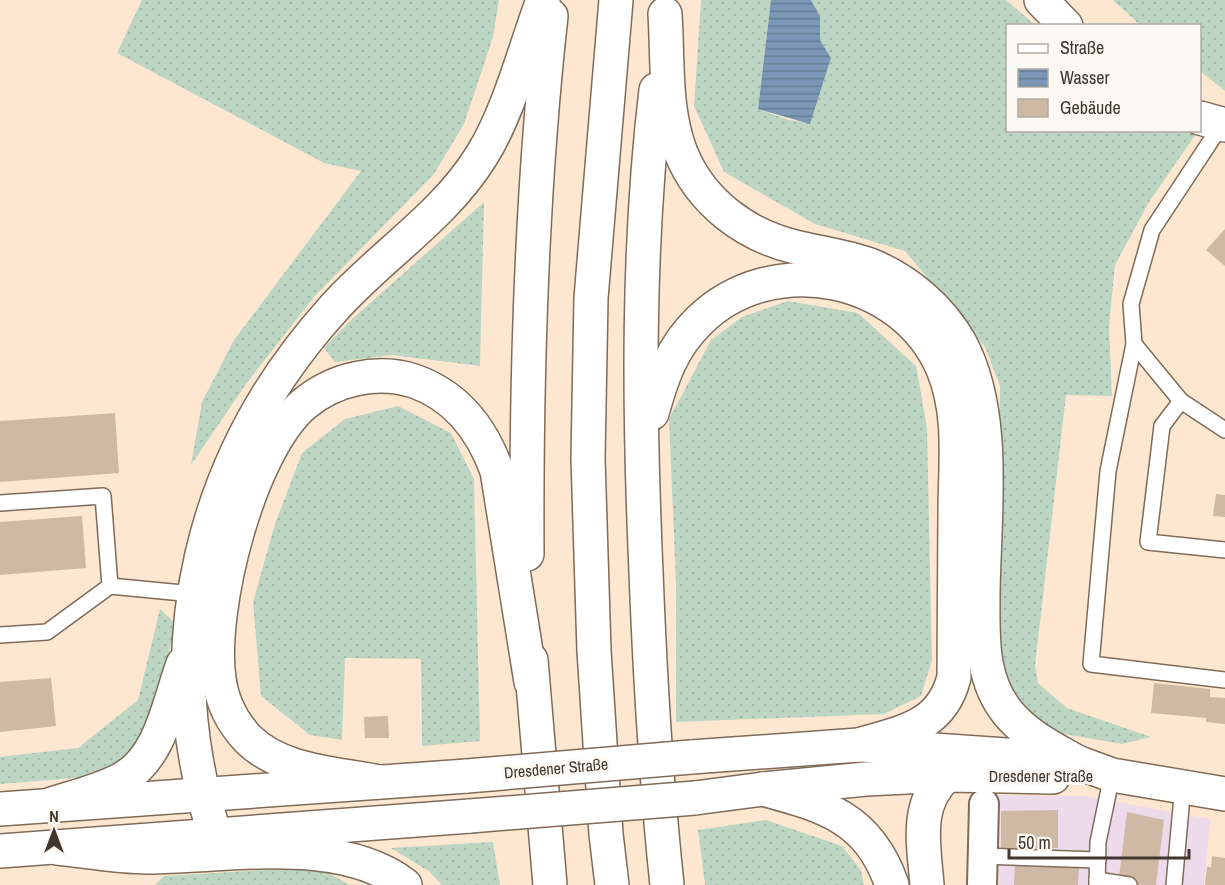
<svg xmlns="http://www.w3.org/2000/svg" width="1225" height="885" font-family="'Archivo Narrow',sans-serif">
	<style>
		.commercial { fill: #eddbeb }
		.grass { fill: url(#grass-dots) }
		.water { fill: url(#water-rules) }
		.building { fill: #cfb9a4 }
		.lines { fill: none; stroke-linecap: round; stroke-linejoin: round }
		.lane-casing { stroke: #7f6b58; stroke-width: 18 }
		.street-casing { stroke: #7f6b58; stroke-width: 32 }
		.secondary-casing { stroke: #7f6b58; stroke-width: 36 }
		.primary-casing { stroke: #7f6b58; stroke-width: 36 }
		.highway-casing { stroke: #7f6b58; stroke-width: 36 }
		.lane { stroke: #fff; stroke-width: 15 }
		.street { stroke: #fff; stroke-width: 28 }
		.secondary { stroke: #fff; stroke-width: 33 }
		.primary { stroke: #fff; stroke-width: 33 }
		.highway { stroke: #fff; stroke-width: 33 }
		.primary-bridge-casing { stroke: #7f6b58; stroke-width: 36; stroke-linecap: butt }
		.primary-bridge { stroke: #fff; stroke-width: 33 }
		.labels { text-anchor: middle; stroke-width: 6; stroke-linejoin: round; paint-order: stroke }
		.street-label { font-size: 16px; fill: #40372f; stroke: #fcf8f3 }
	</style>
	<defs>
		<pattern id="grass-dots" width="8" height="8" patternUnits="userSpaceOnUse" patternTransform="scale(1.5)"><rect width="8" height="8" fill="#bcd6c3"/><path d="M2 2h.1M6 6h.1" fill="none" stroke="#a3b8a8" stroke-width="1.8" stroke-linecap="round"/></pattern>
		<pattern id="water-rules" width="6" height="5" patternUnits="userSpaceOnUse" patternTransform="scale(1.5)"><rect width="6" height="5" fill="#7a98b5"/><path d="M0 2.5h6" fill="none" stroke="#657d94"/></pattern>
	</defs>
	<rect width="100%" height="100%" fill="#fee7d1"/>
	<path class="commercial" d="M998,795L1085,796L1210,819L1204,885H999Z"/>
	<g class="grass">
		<path d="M142,0H499L493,37L464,124L434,174L314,297L246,384L191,465L202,402L234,340L361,171L324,163L117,53Z"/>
		<path d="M701,0H771L758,109L789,120L810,123L831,58L820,40V16L811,0H1006L1035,25L1008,26V130L1198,131L1149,202L1115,265L1109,326L1112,396L1066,395L1035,666L1038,683L1067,708L1151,737L1122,744L1047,731L1014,705L996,652L1000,386L985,347L905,251L815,224L724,172L694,106Z"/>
		<path d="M1113,0H1225V91L1200,71V26L1140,25Z"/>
		<path d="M484,202L480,366L392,355L335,362L324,348L351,320Z"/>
		<path d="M788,301L858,313L916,366L927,428L932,660L921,696L884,714L676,722V584L669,419L711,340L742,317Z"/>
		<path d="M398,406L451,433L474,479L480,741L422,746L421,659L345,658L342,740L310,735L261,696L253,602L275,524L302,453L345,419Z"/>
		<path d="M160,609L176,624L147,738L110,772L75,778L0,784V757L78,748L138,700Z"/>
		<path d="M766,820L842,846L861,870L864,885H705L698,830Z"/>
		<path d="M493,842L500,885H442L430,872L391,848Z"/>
		<path d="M317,867L350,885H155L164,876Z"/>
	</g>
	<path class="water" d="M771,0H811L820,16V40L831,58L810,124L758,109Z"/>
	<g class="building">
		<path d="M1225,229V266L1206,250Z"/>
		<path d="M115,413L119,473L0,482V421Z"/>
		<path d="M1216,494L1225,495V517L1213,516Z"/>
		<path d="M82,516L86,568L0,575V522Z"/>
		<path d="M51,678L56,726L0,732V682Z"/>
		<path d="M1154,683L1210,689V697L1225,698V724L1206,722V718L1151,713Z"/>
		<path d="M388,716L389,738H365L364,717Z"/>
		<path d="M1058,810V848H1001V811Z"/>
		<path d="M1127,812L1164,820L1156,885H1118Z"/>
		<path d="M1212,856L1225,858V885H1205L1207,867H1211Z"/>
		<path d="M1015,864L1079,866L1078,885H1014Z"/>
	</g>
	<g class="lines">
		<defs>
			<g id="lane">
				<path d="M1222,124L1152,230L1131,304L1134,344L1181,401L1225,430"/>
				<path d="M1134,344L1108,471L1091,664L1225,680"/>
				<path d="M1181,401L1162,426L1148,542L1225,550"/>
				<path d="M0,503L103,496L110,586L47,632L0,635"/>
				<path d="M110,586L193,594"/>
				<path d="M981,856L1098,860"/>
				<path d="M1097,880L1129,885"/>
				<path d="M1097,885L1098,842L1112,775"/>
				<path d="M1174,885L1183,785"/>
			</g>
			<path id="street" d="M982,885L984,804"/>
			<g id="secondary">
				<path d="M1041,0L1066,26"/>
				<path d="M1200,118L1225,125"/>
				<path d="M862,745L1048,758L1079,763L1112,775L1225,794"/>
				<path d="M763,789L866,779L947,775L1053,777"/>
			</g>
			<g id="primary">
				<path d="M691,757L859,745"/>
				<path d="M695,798L763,789"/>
				<path d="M0,809L467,776"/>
				<path d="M0,851L470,816"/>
			</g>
			<g id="highway">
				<path d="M665,14C668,59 664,110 681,153C701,202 745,235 795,247C820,253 846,256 870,265C907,280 940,308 960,343C998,413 984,515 983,594C983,636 980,679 1008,713C1027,736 1054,749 1079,763"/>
				<path d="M656,90C637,250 639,412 646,572C650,676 656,781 667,885"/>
				<path d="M652,413C662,377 672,347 699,321C772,249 903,275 943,369C962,415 955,465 955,513C955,568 954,623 954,677C942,727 902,732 859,745"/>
				<path d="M527,554C526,374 531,195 551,16"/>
				<path d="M531,660L550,885"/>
				<path d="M379,782C336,773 281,772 248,739C232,722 222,702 219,679C209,609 249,451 304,404C334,379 377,369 414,381C457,396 482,429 497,471L531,682"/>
				<path d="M763,789C826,806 869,818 892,885"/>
				<path d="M49,805C73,797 100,791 122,779C161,758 169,702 183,664"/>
				<path d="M215,835C154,646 201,455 333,309C381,255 444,217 482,155C509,112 525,48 543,0"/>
				<path d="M57,848C86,851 117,857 147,857C226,857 339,834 405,885"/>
				<path d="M612,885L606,834L594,651L588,458L591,298L616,0"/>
				<path d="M927,885C924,845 914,804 947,775"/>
			</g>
		</defs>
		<use href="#lane" class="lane-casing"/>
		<use href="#street" class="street-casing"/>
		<use href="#secondary" class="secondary-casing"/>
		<use href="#primary" class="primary-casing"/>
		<use href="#highway" class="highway-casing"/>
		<use href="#lane" class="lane"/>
		<use href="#street" class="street"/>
		<use href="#secondary" class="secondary"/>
		<use href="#primary" class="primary"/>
		<use href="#highway" class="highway"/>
		<defs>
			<g id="primary-bridge">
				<path d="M467,776L691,757"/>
				<path d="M470,816L695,798"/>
			</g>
		</defs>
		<use href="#primary-bridge" class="primary-bridge-casing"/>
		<use href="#primary-bridge" class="primary-bridge"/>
	</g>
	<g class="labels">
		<g class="street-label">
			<text transform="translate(556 768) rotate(-5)" y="6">Dresdener Straße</text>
			<text x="1041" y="782">Dresdener Straße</text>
		</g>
	</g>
	<rect x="1006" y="24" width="195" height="108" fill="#fcf8f3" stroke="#b1aba5" stroke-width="1.5"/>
	<rect x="1018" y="44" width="30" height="9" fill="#ffffff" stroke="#b1aba5" stroke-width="1.5"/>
	<text x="1060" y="54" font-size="18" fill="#40372f">Straße</text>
	<rect x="1018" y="69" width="30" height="18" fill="url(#water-rules)" stroke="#b1aba5" stroke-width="1.5"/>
	<text x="1060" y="84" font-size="18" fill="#40372f">Wasser</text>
	<rect x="1018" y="99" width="30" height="18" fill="#cfb9a4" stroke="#b1aba5" stroke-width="1.5"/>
	<text x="1060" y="114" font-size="18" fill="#40372f">Gebäude</text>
	<g transform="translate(54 831)" stroke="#fcf8f3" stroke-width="4.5" paint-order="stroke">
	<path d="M0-4.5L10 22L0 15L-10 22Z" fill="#40372f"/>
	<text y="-9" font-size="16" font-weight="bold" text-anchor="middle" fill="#40372f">N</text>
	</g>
	<path d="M1009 849v9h180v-9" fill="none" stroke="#40372f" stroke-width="3"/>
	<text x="1018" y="849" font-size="18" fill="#40372f" stroke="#fcf8f3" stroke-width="4.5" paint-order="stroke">50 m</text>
</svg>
